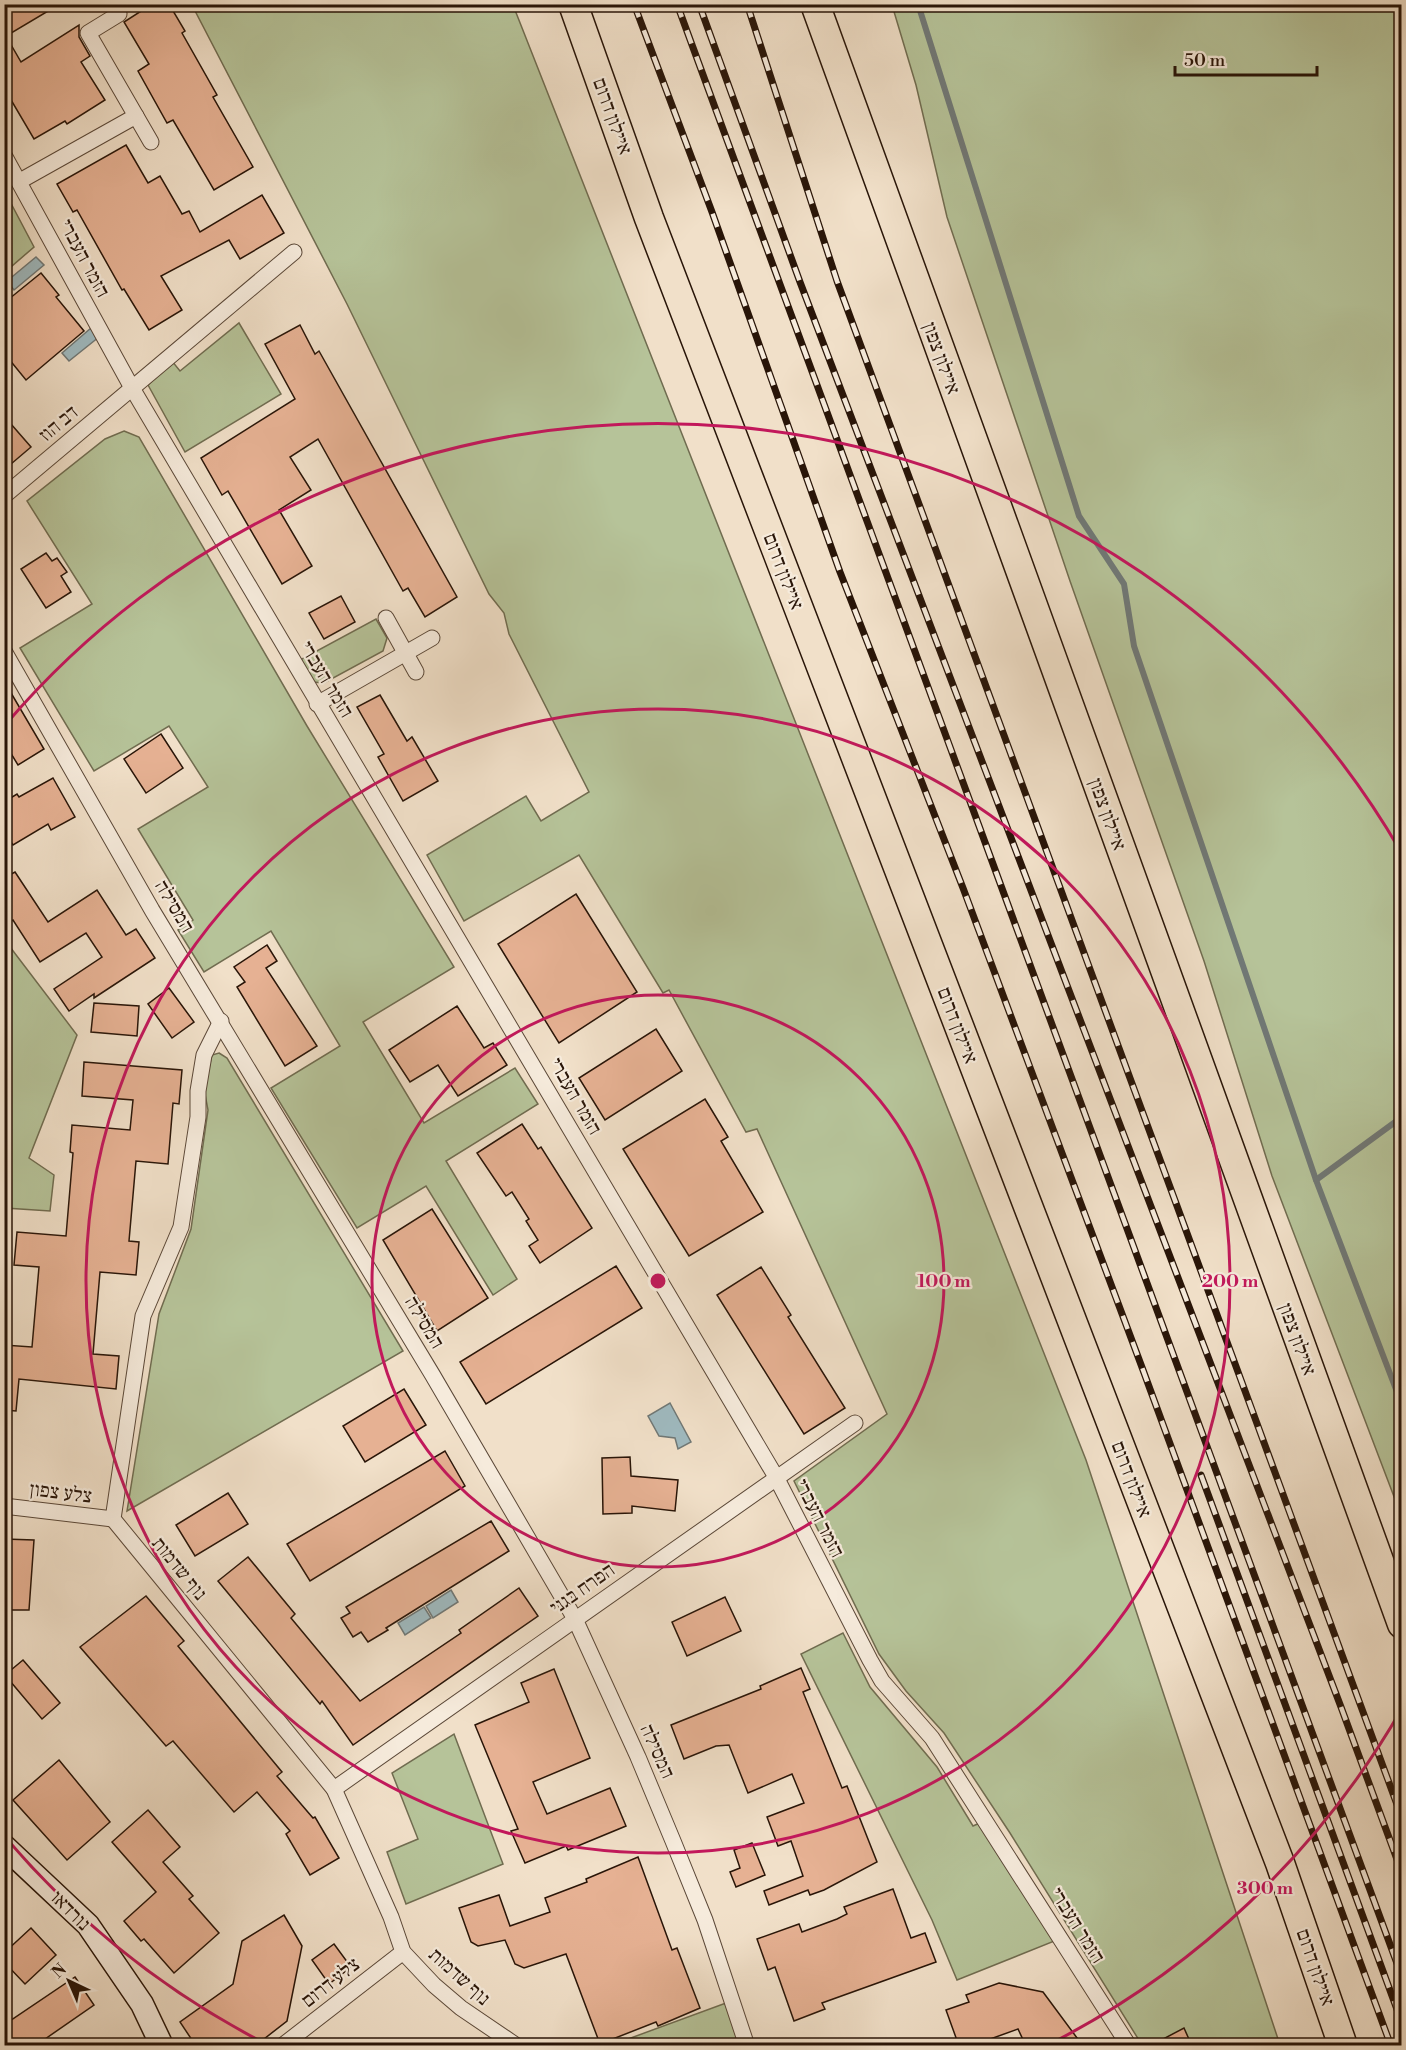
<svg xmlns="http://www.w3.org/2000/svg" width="1406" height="2050" font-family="'Libre Bodoni','Frank Ruhl Libre',serif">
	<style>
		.green { fill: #b6c399; stroke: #706c50; stroke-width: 1.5 }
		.water { fill: #9fbac0; stroke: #707876; stroke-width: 1.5 }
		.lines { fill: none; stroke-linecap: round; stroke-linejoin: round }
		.stream { stroke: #707876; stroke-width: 6 }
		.building { fill: #e6b193; stroke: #291508; stroke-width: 1.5 }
		.street-casing { stroke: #5b4838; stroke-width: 17 }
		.secondary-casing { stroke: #291508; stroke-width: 25 }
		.highway-casing { stroke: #291508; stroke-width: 31 }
		.street { stroke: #f6ebdc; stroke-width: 15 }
		.secondary { stroke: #f6ebdc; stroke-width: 22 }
		.highway { stroke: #f1e0c9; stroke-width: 28 }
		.rail-casing { stroke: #291508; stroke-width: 7 }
		.rail { stroke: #f6ebdc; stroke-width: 4.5; stroke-dasharray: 14; stroke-linecap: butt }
		.ring { fill: none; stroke: #c2185b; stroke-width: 3 }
		.labels { text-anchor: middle; stroke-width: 4.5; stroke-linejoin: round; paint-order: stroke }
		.street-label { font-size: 20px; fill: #291508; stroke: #f6ebdc }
		.centre { fill: #c2185b; stroke: #f6ebdc; stroke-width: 3 }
		.ring-label { font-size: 18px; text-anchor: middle; font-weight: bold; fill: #c2185b; stroke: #f6ebdc; stroke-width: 4.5; stroke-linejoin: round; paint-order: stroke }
	</style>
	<rect width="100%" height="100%" fill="#f1e0c9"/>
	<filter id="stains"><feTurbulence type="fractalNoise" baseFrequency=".00333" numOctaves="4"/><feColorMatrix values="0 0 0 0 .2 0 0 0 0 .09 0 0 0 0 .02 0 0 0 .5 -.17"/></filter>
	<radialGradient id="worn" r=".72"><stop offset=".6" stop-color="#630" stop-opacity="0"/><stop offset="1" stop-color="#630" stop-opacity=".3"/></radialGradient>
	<g class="green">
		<path d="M192,5H513L1086,1460L1280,2045H1142L1010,1833L944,1733L906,1691L879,1654L794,1481L887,1414L757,1129L746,1132L669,990L663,993L579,855L464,921L427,855L526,796L541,821L589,792L509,634L504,613L489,594L347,304Z"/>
		<path d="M892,5H1401V1515L1272,1176L1204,961L1070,581L947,217L916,85Z"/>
		<path d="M5,192L34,247L5,272V234L7,223L5,218Z"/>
		<path d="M239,323L281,394L185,452L148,385L172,361L180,371Z"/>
		<path d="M124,431L139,437L307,726L454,967L363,1022L424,1123L515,1068L538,1104L446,1161L517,1279L493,1295L426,1186L357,1228L271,1088L340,1046L271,931L204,972L178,930L193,920L138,829L208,787L169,726L94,771L20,648L92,604L27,501L105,439Z"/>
		<path d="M376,619L387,638L383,651L324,683L313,682L300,660Z"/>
		<path d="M4,939L77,1035L29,1158L54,1175L50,1211L5,1208Z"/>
		<path d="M219,1053L227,1058L403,1351L127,1511L159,1314L191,1229L208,1110L204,1089L212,1055Z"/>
		<path d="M843,1633L870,1687L937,1767L973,1826L982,1822L1057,1940L957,1980L932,1920L801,1654Z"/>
		<path d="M454,1734L503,1864L406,1904L387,1852L418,1839L392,1773Z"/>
		<path d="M726,2003L739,2046H609Z"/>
	</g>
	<g class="water">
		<path d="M36,257L44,265L14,290L7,281Z"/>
		<path d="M91,328L99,337L69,361L62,353Z"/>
		<path d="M670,1403L691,1442L678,1449L675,1438L659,1436L648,1416Z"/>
		<path d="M451,1590L458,1602L433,1618L426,1606Z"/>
		<path d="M424,1607L431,1618L405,1635L398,1623Z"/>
	</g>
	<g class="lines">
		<g class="stream">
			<path d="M918,4L1079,516L1124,584L1134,646L1316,1180L1402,1405"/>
			<path d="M1316,1180L1402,1117"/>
		</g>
	</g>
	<g class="building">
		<path d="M4,4H60L6,36L21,62L79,25V37L90,56L81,62L105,100L67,124L65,121L34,139L4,88Z"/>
		<path d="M152,4H169L185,31L182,33L217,95L213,97L253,167L214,190L173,120L167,123L138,71L149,64L124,22Z"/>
		<path d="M126,145L148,183L160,176L182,214L189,211L200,232L262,195L284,233L240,259L229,240L161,276L182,310L149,330L124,289L122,290L77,210L73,212L57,184Z"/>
		<path d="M41,273L59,295L56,297L84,331L26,380L4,353V303Z"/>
		<path d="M300,325L315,354L319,351L457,597L425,617L408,588L403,591L318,439L290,457L311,490L279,510L312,566L282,584L228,491L222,495L201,458L295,399L265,344Z"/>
		<path d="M4,416L31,447L4,470Z"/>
		<path d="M46,553L52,561L57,558L67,572L61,576L71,592L46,608L21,569Z"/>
		<path d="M341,596L355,622L324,639L309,613Z"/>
		<path d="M4,681L44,749L18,765L4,742Z"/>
		<path d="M380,695L407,741L412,737L438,781L403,801L378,757L384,754L357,707Z"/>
		<path d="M161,734L183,768L146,793L124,759Z"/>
		<path d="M53,778L75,817L51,830L48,824L13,845L4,832V802L17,794L19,797Z"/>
		<path d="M15,872L48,922L97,890L126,935L136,929L155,958L94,998V994L69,1011L54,989L102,957L86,933L40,962L13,920L4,925V878Z"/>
		<path d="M576,894L637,992L559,1043L498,944Z"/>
		<path d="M267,945L277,961L266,968L317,1046L285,1066L237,987L245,982L234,967Z"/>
		<path d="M169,988L194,1022L172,1038L148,1004Z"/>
		<path d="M94,1003L139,1006L137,1036L91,1032Z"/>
		<path d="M457,1006L484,1048L493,1043L507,1065L458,1096L438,1065L410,1082L389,1050Z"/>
		<path d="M656,1029L682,1071L605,1120L579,1078Z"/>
		<path d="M84,1062L182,1070L179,1104L173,1103L168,1164L136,1161L129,1241L139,1242L136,1275L100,1272L93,1354L119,1356L116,1389L19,1379L16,1411L4,1410V1345L32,1347L39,1267L14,1265L17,1232L66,1236L73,1153L70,1152L72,1125L130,1130L133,1100L82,1096Z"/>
		<path d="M705,1099L728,1137L721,1141L763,1212L689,1256L623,1149Z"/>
		<path d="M522,1124L538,1149L541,1147L592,1228L540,1263L529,1246L538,1240L526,1221L529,1219L512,1192L506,1196L477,1153Z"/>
		<path d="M432,1209L488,1298L437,1331L383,1240Z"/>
		<path d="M616,1266L642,1308L486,1404L460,1362Z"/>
		<path d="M761,1267L791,1315L788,1317L845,1408L804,1434L717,1295Z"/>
		<path d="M404,1389L426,1425L365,1462L343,1426Z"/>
		<path d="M445,1451L465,1486L310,1581L287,1544Z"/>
		<path d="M630,1457L631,1476L678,1480L675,1511L632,1506V1513L603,1514L602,1458Z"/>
		<path d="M228,1493L248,1524L195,1556L176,1525Z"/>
		<path d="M491,1521L509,1551L386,1628L388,1630L368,1642L361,1632L353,1637L341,1618L350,1613L346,1607Z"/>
		<path d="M4,1539L34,1540L29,1610H4Z"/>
		<path d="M248,1557L295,1614L291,1618L360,1701L461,1633L459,1630L519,1588L538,1616L353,1745L322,1701L320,1704L218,1581Z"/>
		<path d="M146,1596L184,1641L178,1646L282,1772L277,1776L313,1818L315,1817L339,1858L310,1875L286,1834L290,1831L257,1792L234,1812L173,1741L166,1746L80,1647Z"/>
		<path d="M725,1597L741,1631L687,1656L672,1622Z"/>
		<path d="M23,1660L60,1703L42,1719L5,1675Z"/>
		<path d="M801,1668L810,1689L803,1692L842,1788L847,1786L877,1862L824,1890L810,1895L808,1890L769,1905L764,1891L803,1876L791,1841L778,1846L767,1817L804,1803L792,1774L748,1793L729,1745L716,1746L684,1759L671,1725L761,1689L760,1686Z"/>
		<path d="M554,1669L590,1758L533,1782L547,1814L610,1788L626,1826L568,1850L566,1846L525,1863L511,1831L518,1829L475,1725L529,1702L521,1683Z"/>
		<path d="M59,1760L110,1822L67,1860L13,1800Z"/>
		<path d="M148,1810L180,1847L163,1862L193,1896L189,1899L219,1933L174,1973L144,1939L141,1941L124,1921L156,1892L112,1842Z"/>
		<path d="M752,1843L765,1875L736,1887L730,1872L740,1868L734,1850Z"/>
		<path d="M638,1857L672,1950L677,1948L700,2008L658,2026L656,2022L600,2044L566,1954L524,1968L515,1964L505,1940L478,1946L471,1942L459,1908L499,1895L510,1926L550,1912L545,1898L587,1882L586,1879Z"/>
		<path d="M893,1889L911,1938L925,1933L936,1962L822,2003L825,2009L794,2021L775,1967L768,1970L757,1939L799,1924L802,1932L837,1919L847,1914L844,1907Z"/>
		<path d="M284,1915L302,1946L287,2021L255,2046H196L180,2022L233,1984L242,1941Z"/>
		<path d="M31,1928L56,1955L25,1984L4,1962V1953Z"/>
		<path d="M334,1944L351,1967L329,1984L312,1960Z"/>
		<path d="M75,1977L94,2005L35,2046H4V2025Z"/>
		<path d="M999,1983L1043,1992L1083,2046H1026L1018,2029L971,2046H959L946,2010L969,2002L966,1995Z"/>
		<path d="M1184,2028L1192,2046H1150Z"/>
	</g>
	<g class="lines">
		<defs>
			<g id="street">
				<path d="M119,14L88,33L151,142"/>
				<path d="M4,155L132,388L776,1477L870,1660L882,1681L932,1738L1129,2046"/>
				<path d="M20,181L136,116"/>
				<path d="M4,496L294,252"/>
				<path d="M386,618L416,672"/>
				<path d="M4,651L152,910L432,1374L575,1619L638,1757L673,1841L705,1920L747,2046"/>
				<path d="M317,704L432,638"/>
				<path d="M221,1021L204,1055L198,1091V1117L181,1227L143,1316L113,1519L334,1789L391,1917L403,1952L434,1985L461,2008L517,2046"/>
				<path d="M4,1506L113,1519"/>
				<path d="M334,1789L855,1423"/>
				<path d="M282,2046L403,1952"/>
			</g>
			<path id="secondary" d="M4,1846L88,1925L142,2004L162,2046"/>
			<g id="highway">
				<path d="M573,4L649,218L1280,1863L1343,2046"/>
				<path d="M815,4L1402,1624"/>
			</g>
		</defs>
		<use href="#street" class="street-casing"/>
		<use href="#secondary" class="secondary-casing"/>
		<use href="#highway" class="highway-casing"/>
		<use href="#street" class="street"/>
		<use href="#secondary" class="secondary"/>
		<use href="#highway" class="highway"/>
		<defs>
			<g id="rail">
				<path d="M634,4L712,212L840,572L963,888L1143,1370L1391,2046"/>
				<path d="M677,4L1402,1977"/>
				<path d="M699,4L800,282L1341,1707L1402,1873"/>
				<path d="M747,4L837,281L1402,1818"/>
				<path d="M1201,1475L1402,2023"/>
			</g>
		</defs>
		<use href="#rail" class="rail-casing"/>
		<use href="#rail" class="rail"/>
	</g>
	<g class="ring">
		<circle cx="658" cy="1281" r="286"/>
		<circle cx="658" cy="1281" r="572"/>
		<path d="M1401 1710A858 858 0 0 1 1048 2045M268 2045A858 858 0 0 1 6 1838M6 724A858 858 0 0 1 1401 852"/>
	</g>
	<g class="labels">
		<g class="street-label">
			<text transform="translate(613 116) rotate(70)" y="7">איילון דרום</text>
			<text transform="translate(85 258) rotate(62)" y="7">הזמר העברי</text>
			<text transform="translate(942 358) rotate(70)" y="7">איילון צפון</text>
			<text transform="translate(58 423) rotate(-40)" y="7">דב הוז</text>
			<text transform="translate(784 571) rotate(69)" y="7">איילון דרום</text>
			<text transform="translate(327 679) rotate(59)" y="7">הזמר העברי</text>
			<text transform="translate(1108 814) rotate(70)" y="7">איילון צפון</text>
			<text transform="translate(175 906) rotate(59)" y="7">המסילה</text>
			<text transform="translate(958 1025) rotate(69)" y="7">איילון דרום</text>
			<text transform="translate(576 1096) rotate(60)" y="7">הזמר העברי</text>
			<text transform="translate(425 1322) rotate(59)" y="7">המסילה</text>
			<text transform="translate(1298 1339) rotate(70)" y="7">איילון צפון</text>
			<text transform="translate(1132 1479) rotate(69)" y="7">איילון דרום</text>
			<text transform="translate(61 1492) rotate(7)" y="7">צלע צפון</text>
			<text transform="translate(820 1518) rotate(63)" y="7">הזמר העברי</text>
			<text transform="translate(180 1568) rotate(51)" y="7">נוף שדמות</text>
			<text transform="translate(582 1588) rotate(-35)" y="7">הפרח בגני</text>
			<text transform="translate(658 1751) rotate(66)" y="7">המסילה</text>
			<text transform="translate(71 1910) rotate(45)" y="7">נורדאו</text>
			<text transform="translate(1078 1925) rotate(58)" y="7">הזמר העברי</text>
			<text transform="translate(1316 1967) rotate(71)" y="7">איילון דרום</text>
			<text transform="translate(460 1976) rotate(42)" y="7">נוף שדמות</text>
			<text transform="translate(330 1982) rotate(-38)" y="7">צלע דרום</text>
		</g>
	</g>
	<circle cx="658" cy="1281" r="9" class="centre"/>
	<g class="ring-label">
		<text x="944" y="1287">100 m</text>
		<text x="1230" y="1287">200 m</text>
		<text x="1265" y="1894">300 m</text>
	</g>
	<rect width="1406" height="2050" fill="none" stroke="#f1e0c9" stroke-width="24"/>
	<rect x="6" y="6" width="1394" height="2038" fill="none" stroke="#291508" stroke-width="3"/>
	<rect x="12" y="12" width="1382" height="2026" fill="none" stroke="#291508" stroke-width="1.5"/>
	<g transform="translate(69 1981) rotate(316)" stroke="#f6ebdc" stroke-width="4.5" paint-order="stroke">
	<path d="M0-4.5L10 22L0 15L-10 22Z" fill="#291508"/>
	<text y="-9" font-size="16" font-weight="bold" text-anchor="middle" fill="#291508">N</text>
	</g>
	<path d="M1175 66v9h142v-9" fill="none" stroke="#291508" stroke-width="3"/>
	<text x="1184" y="66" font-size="18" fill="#291508" stroke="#f6ebdc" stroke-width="4.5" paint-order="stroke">50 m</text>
	<rect width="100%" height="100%" filter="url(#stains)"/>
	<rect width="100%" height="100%" fill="url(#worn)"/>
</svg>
